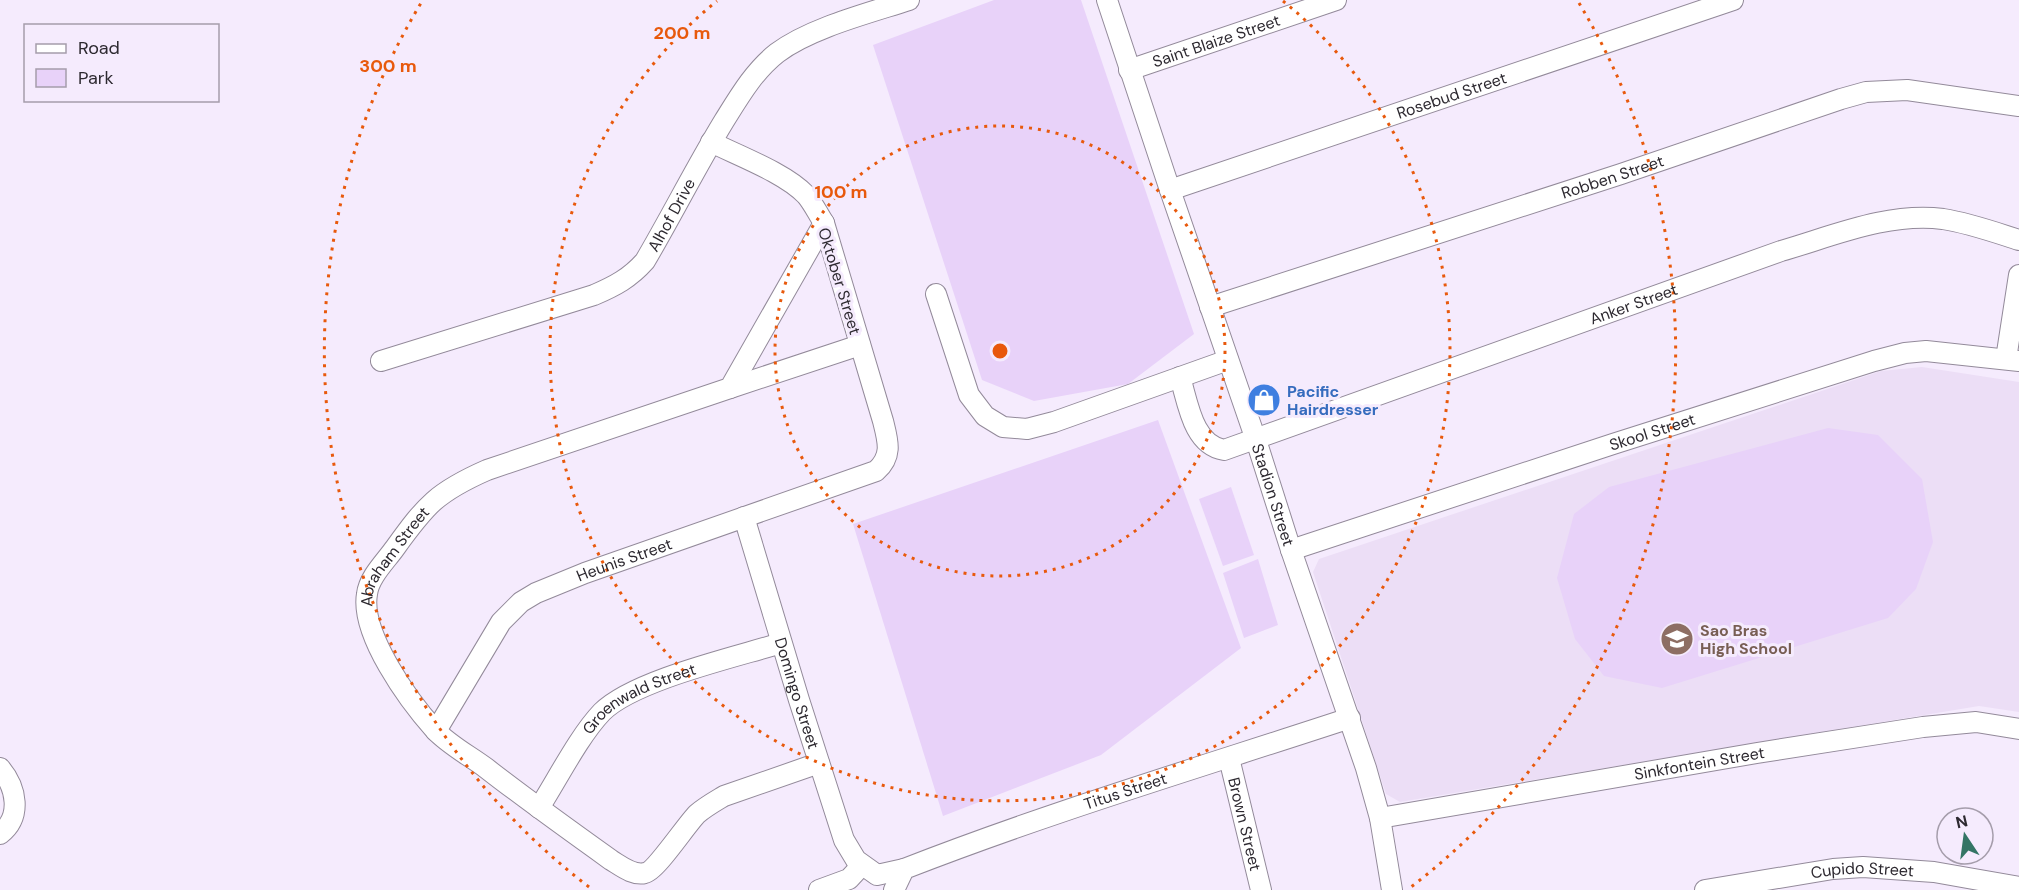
<svg xmlns="http://www.w3.org/2000/svg" width="2019" height="890" font-family="'DM Sans',sans-serif">
	<style>
		.built { fill: #ecdef6 }
		.green { fill: #e8d2f9 }
		.lines { fill: none; stroke-linecap: round; stroke-linejoin: round }
		.minor-casing { stroke: #938a9a; stroke-width: 22 }
		.minor { stroke: #fff; stroke-width: 20 }
		.ring { fill: none; stroke: #e8590c; stroke-width: 3; stroke-dasharray: 3 6 }
		.labels { text-anchor: middle; stroke-width: 6; stroke-linejoin: round; paint-order: stroke }
		.street-label { font-size: 16px; fill: #2d2930; stroke: #f5ebfd }
		.shop-label { font-size: 16px; font-weight: bold; fill: #366cbe; stroke: #f5ebfd; text-anchor: start }
		.education-label { font-size: 16px; font-weight: bold; fill: #785e54; stroke: #f5ebfd; text-anchor: start }
		.centre { fill: #e8590c; stroke: #f5ebfd; stroke-width: 3 }
		.ring-label { font-size: 18px; text-anchor: middle; font-weight: bold; fill: #e8590c; stroke: #f5ebfd; stroke-width: 6; stroke-linejoin: round; paint-order: stroke }
	</style>
	<rect width="100%" height="100%" fill="#f5ebfd"/>
	<path class="built" d="M1922,367L2019,382V712L1979,706L1400,802L1386,794L1313,572L1319,559L1881,371Z"/>
	<g class="green">
		<path d="M994,0H1081L1194,334L1128,384L1034,401L982,380L873,45Z"/>
		<path d="M1158,420L1241,648L1101,755L943,816L853,524Z"/>
		<path d="M1828,428L1878,435L1922,479L1933,542L1916,589L1888,618L1662,688L1604,676L1575,639L1557,578L1574,514L1609,487Z"/>
		<path d="M1231,487L1254,555L1223,566L1199,499Z"/>
		<path d="M1258,559L1278,625L1244,638L1223,573Z"/>
	</g>
	<g class="lines">
		<defs>
			<g id="minor">
				<path id="s1" d="M1107,0L1170,190L1256,440L1291,550L1366,768L1380,818L1392,890"/>
				<path id="s2" d="M1129,70L1336,0"/>
				<path id="s3" d="M1170,190L1733,0"/>
				<path d="M936,294L969,395L985,416L1003,427L1027,429L1054,422L1228,360"/>
				<path id="s4" d="M1210,307L1621,174L1841,99L1866,92L1907,90L2019,106"/>
				<path d="M2006,359L2019,275"/>
				<path id="s5" d="M381,361L594,295C615,286 630,278 645,261C672,215 696,167 724,121C739,97 754,71 777,53C810,28 869,13 909,0"/>
				<path id="s6" d="M1180,377C1188,403 1193,445 1224,450L1781,251C1833,236 1888,212 1943,219C1969,223 1994,232 2019,240"/>
				<path d="M730,388L860,345"/>
				<path id="s7" d="M744,517L799,700L844,840L856,860L877,875L904,869"/>
				<path id="s8" d="M1291,550L1613,444L1874,361L1905,353L1926,351L2019,361"/>
				<path id="s9" d="M436,731L501,622L521,602L536,593L585,573L876,471C893,456 888,441 883,421L824,223C818,214 813,203 806,195C785,173 739,156 711,142"/>
				<path id="s10" d="M1229,758L1261,890"/>
				<path id="s11" d="M819,763L724,796C714,802 705,807 697,814C686,825 656,871 645,873C633,876 621,866 611,860C569,830 527,800 486,768C470,756 449,745 435,730C409,701 360,634 367,594C369,577 385,562 395,548C426,505 437,492 487,470L730,388L824,223"/>
				<path d="M0,768C17,788 22,817 0,834"/>
				<path id="s12" d="M539,808C557,780 579,736 602,712C634,680 736,657 781,643"/>
				<path id="s13" d="M1380,818L1757,753L1923,727L1976,722L2019,729"/>
				<path d="M819,890L849,879L862,865"/>
				<path id="s14" d="M894,890L904,869C1050,812 1201,767 1350,718"/>
				<path id="s15" d="M1705,890L1833,869L1863,867L1934,872L2019,887"/>
			</g>
		</defs>
		<use href="#minor" class="minor-casing"/>
		<use href="#minor" class="minor"/>
	</g>
	<g class="ring">
		<circle cx="1000" cy="351" r="225"/>
		<path d="M1283 1A450 450 0 1 1 717 1"/>
		<path d="M589 887A675 675 0 0 1 421 3M1579 3A675 675 0 0 1 1411 887"/>
	</g>
	<defs>
		<symbol id="shop-disc" viewBox="-11 -11 22 22"><circle r="9.5" fill="#3f7fe0" stroke="#f5ebfd"/><path d="M-5-2.5h2.3a2.7 3.5 0 0 1 5.4 0H5L5.5 6h-11ZM-1.5-2.5h3a1.5 2.3 0 0 0-3 0Z" fill="#fff"/></symbol>
		<symbol id="school-disc" viewBox="-11 -11 22 22"><circle r="9.5" fill="#8d6e63" stroke="#f5ebfd"/><path d="M0-5L7-2L0 1L-7-2ZM-4 1L0 2.5L4 1V4Q0 6-4 4Z" fill="#fff"/></symbol>
	</defs>
	<g fill-rule="evenodd">
		<use href="#shop-disc" x="1245" y="381" width="38" height="38"/>
		<use href="#school-disc" x="1658" y="620" width="38" height="38"/>
	</g>
	<g class="labels">
		<g class="street-label">
			<text dy="6" stroke="none"><textPath href="#s2" startOffset="92">Saint Blaize Street</textPath></text>
			<text dy="6" stroke="none"><textPath href="#s3" startOffset="297">Rosebud Street</textPath></text>
			<text dy="6" stroke="none"><textPath href="#s4" startOffset="423">Robben Street</textPath></text>
			<text dy="6" stroke="none"><textPath href="#s5" startOffset="338">Alhof Drive</textPath></text>
			<text transform="translate(840 281) rotate(73)" y="6">Oktober Street</text>
			<text dy="6" stroke="none"><textPath href="#s6" startOffset="525">Anker Street</textPath></text>
			<text dy="6" stroke="none"><textPath href="#s8" startOffset="380">Skool Street</textPath></text>
			<text dy="6" stroke="none"><textPath href="#s1" startOffset="522">Stadion Street</textPath></text>
			<text dy="6" stroke="none"><textPath href="#s11" startOffset="670">Abraham Street</textPath></text>
			<text dy="6" stroke="none"><textPath href="#s9" startOffset="267">Heunis Street</textPath></text>
			<text dy="6" stroke="none"><textPath href="#s7" startOffset="184">Domingo Street</textPath></text>
			<text dy="6" stroke="none"><textPath href="#s12" startOffset="154">Groenwald Street</textPath></text>
			<text dy="6" stroke="none"><textPath href="#s13" startOffset="324">Sinkfontein Street</textPath></text>
			<text dy="6" stroke="none"><textPath href="#s14" startOffset="258">Titus Street</textPath></text>
			<text dy="6" stroke="none"><textPath href="#s10" startOffset="68">Brown Street</textPath></text>
			<text dy="6" stroke="none"><textPath href="#s15" startOffset="159">Cupido Street</textPath></text>
		</g>
		<g class="shop-label">
			<text x="1287" y="397">Pacific<tspan x="1287" dy="18">Hairdresser</tspan></text>
		</g>
		<g class="education-label">
			<text x="1700" y="636">Sao Bras<tspan x="1700" dy="18">High School</tspan></text>
		</g>
	</g>
	<circle cx="1000" cy="351" r="9" class="centre"/>
	<g class="ring-label">
		<text x="682" y="39">200 m</text>
		<text x="388" y="72">300 m</text>
		<text x="841" y="198">100 m</text>
	</g>
	<rect x="24" y="24" width="195" height="78" fill="#f5ebfd" stroke="#a59dab" stroke-width="1.5"/>
	<rect x="36" y="44" width="30" height="9" fill="#ffffff" stroke="#a59dab" stroke-width="1.5"/>
	<text x="78" y="54" font-size="18" fill="#2d2930">Road</text>
	<rect x="36" y="69" width="30" height="18" fill="#e8d2f9" stroke="#a59dab" stroke-width="1.5"/>
	<text x="78" y="84" font-size="18" fill="#2d2930">Park</text>
	<g transform="translate(1965 836) rotate(347)"><circle r="28" fill="#f5ebfd" stroke="#a59dab" stroke-width="1.5"/>
	<path d="M0-4.5L10 22L0 15L-10 22Z" fill="#347565"/>
	<text y="-9" font-size="16" font-weight="bold" text-anchor="middle" fill="#2d2930">N</text>
	</g>
</svg>
